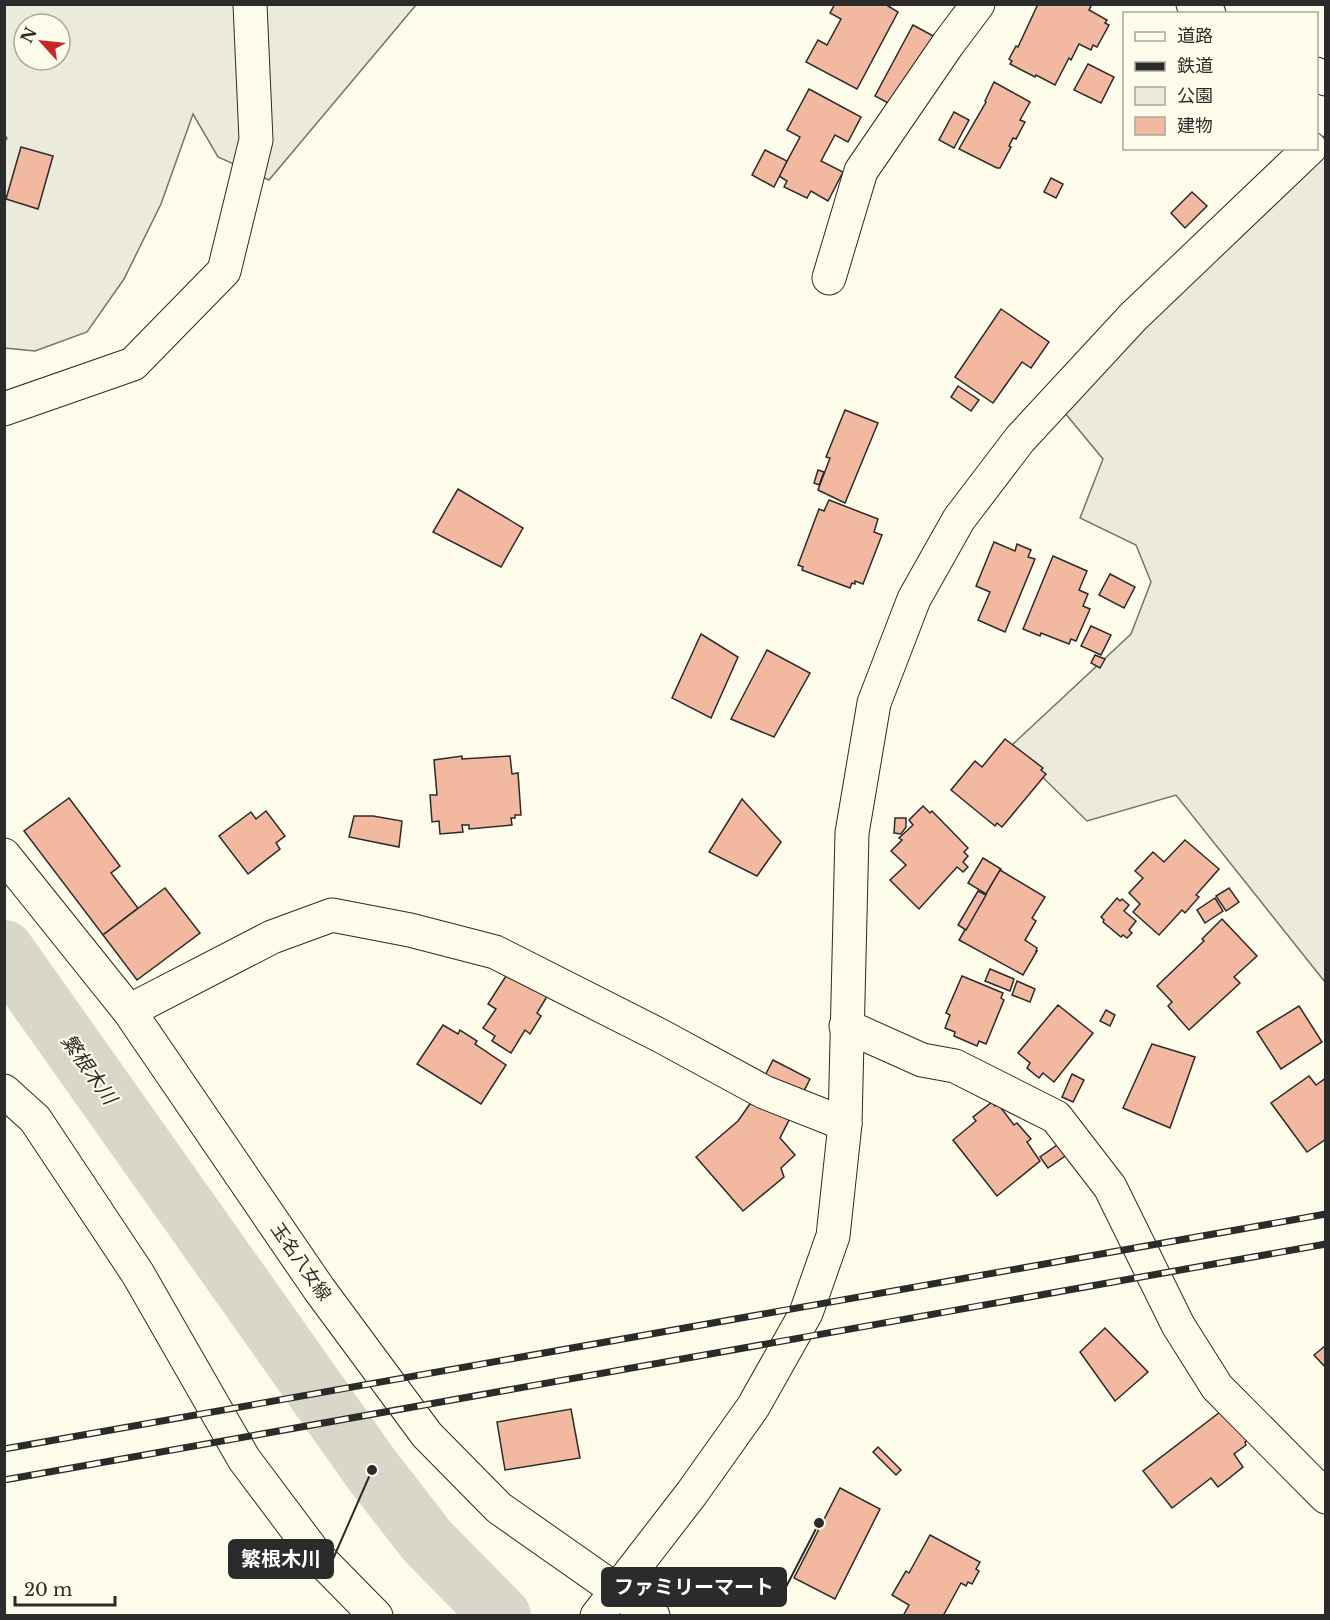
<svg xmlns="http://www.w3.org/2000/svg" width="1330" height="1620" font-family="'Libre Baskerville','Noto Sans JP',serif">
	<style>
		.green { fill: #ecebdb; stroke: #74746e; stroke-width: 1.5; fill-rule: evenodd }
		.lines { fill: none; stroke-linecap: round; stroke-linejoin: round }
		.river { stroke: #d8d7c9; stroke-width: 60 }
		.building { fill: #f2b8a0; stroke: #2b2b2b; stroke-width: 1.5 }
		.minor-casing { stroke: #2b2b2b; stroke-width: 35 }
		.major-casing { stroke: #2b2b2b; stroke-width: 35 }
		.minor { stroke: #fdfbea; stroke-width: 33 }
		.major { stroke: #fdfbea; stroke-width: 33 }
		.rail-casing { stroke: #2b2b2b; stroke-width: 7 }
		.rail { stroke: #fdfbea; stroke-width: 4.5; stroke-dasharray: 14; stroke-linecap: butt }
		.labels { text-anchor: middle; stroke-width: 4.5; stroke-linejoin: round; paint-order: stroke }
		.street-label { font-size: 18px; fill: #2b2b2b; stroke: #fdfbea }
		.water-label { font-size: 20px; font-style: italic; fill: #2b2b2b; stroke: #fdfbea }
		.leader { fill: none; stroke: #2b2b2b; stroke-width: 2 }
		.callout-dot { fill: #2b2b2b; stroke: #fdfbea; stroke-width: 2 }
		.callout { fill: #2b2b2b; stroke: #2b2b2b; stroke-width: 2 }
		.callout-label { font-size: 20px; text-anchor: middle; font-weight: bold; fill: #fff }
	</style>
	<rect width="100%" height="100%" fill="#fdfbea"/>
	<g class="green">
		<path d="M5,5H416L269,180L218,157L193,114L161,204L124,279L87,332L35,351L5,348L4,144L7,138L4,134ZM24,24H60V60H24Z"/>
		<path d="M1325,135V982L1176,795L1087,821L1011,746L1131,634L1151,582L1136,545L1080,518L1103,459L1055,401Z"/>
	</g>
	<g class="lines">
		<path class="river" d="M4,950L372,1470L428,1542L501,1616"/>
	</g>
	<g class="building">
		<path d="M835,4H885L898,12L857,89L806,62L818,40L827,45L841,19L830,13Z"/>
		<path d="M1038,4H1088L1091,6L1089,10L1107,20L1105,23L1109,25L1097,47L1093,45L1091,50L1079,44L1071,60L1069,58L1055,85L1036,75L1035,77L1010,64L1012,61L1009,59L1016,46L1018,47Z"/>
		<path d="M913,25L948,44L910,115L875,96Z"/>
		<path d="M1088,64L1114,77L1101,103L1074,90Z"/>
		<path d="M994,82L1030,102L1020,120L1025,122L1016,139L1013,138L1009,146L1011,147L1000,168H997L959,149L986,102L985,101Z"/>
		<path d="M809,89L861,117L848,142L835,135L821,161L843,172L828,201L811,191L807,198L784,187L787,181L779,176L800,137L787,130Z"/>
		<path d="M954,112L969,120L954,148L939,140Z"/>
		<path d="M21,147L53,156L38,209L6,199Z"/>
		<path d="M765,150L787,161L774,187L752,175Z"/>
		<path d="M1051,178L1063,184L1056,198L1044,192Z"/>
		<path d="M1192,192L1207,206L1185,228L1171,213Z"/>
		<path d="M1001,309L1049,342L1031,368L1022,362L993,403L955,377Z"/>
		<path d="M958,386L979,400L971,411L951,397Z"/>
		<path d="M845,410L878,423L845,503L818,490L830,458L826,457Z"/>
		<path d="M818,470L824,472L819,485L814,483Z"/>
		<path d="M458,489L523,528L501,567L433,532Z"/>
		<path d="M829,500L878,519L874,532L882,535L863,584L855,581V584L852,583L850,588L802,570L803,567L798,565L819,509L824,511Z"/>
		<path d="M994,542L1015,551L1017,544L1031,550L1028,557L1035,559L1005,632L978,620L990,592L976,586Z"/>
		<path d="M1053,556L1087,571L1079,590L1088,594L1083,606L1090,609L1076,641L1071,639L1069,644L1041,633L1040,636L1023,629Z"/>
		<path d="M1110,574L1135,587L1124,608L1099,595Z"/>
		<path d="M1091,626L1111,635L1101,655L1081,646Z"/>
		<path d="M701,634L738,657L711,718L672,698Z"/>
		<path d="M767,650L810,673L774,737L731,719Z"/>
		<path d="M1095,655L1105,659L1100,668L1091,663Z"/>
		<path d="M1005,739L1043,768L1041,770L1046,774L1002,827L997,823L995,826L951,790L975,761L982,767Z"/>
		<path d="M462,756V759L510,756L512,774L518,773L521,815H515V818H511L512,825L469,829V825H462L463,832L440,834L439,821L432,822L430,795H437L434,760Z"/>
		<path d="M69,798L120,866L111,873L138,908L103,935L24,831Z"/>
		<path d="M742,799L781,842L757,876L709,852Z"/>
		<path d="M923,806L930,813L932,811L968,848L964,852L968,856L963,862L968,867L963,872L957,867L919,909L890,880L906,865L891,851L902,840L899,838L913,825L909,820Z"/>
		<path d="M266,811L285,836L276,843L280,849L248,874L219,836L251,812L256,819Z"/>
		<path d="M354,816H373L402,821L399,847L349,837Z"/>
		<path d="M895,818H906V827L901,834L894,833Z"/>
		<path d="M1185,840L1219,869L1196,895L1199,897L1185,913L1182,910L1159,935L1133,912L1140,904L1129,893L1143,878L1135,871L1153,852L1164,862Z"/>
		<path d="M983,858L1001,869L986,894L968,883Z"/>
		<path d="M1000,870L1045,897L1032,918L1036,921L1025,940L1037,948L1036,951H1037L1023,975L959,940Z"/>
		<path d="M165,888L200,933L137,980L103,935Z"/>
		<path d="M1229,888L1239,902L1226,911L1216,896Z"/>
		<path d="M978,891L986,895L966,930L958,925Z"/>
		<path d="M1117,898L1120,901L1122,899L1129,905L1124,911L1136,921L1129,930L1132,933L1127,938L1123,935L1121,937L1103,922L1104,920L1101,917Z"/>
		<path d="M1215,898L1223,911L1205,923L1197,910Z"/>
		<path d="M1222,919L1257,956L1234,977L1240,983L1189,1030L1168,1006L1172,1002L1157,986L1204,941L1202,939Z"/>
		<path d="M519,956L557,980L537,1013L541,1016L530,1034L525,1030L511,1053L492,1041L495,1036L483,1028L496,1009L488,1004Z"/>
		<path d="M990,969L1014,979L1010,991L985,981Z"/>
		<path d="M962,976L1003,993L1001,998L1004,1000L986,1044L979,1041L977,1046L954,1036L955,1032L945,1028L950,1015L946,1013Z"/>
		<path d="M1017,981L1035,989L1030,1002L1012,995Z"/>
		<path d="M1058,1005L1093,1033L1054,1082L1043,1073L1039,1078L1027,1068L1030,1063L1018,1053Z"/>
		<path d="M1299,1006L1322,1042L1281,1069L1257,1032Z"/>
		<path d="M1106,1010L1115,1015L1110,1026L1100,1021Z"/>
		<path d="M443,1025L458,1034L460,1030L477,1041L475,1044L506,1065L481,1104L417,1064Z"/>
		<path d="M1152,1044L1195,1057L1170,1128L1123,1108Z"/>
		<path d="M773,1060L810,1079L780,1138L795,1155L781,1168L784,1177L743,1211L696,1157L738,1121L752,1101Z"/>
		<path d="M1072,1074L1084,1080L1073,1102L1062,1097Z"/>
		<path d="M1309,1076L1316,1085L1326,1078V1139L1307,1152L1271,1103Z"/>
		<path d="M992,1102L995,1106L998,1104L1014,1125L1017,1123L1031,1139L1027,1142L1040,1161L997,1196L953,1140L976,1121L973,1117Z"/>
		<path d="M1060,1143L1068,1154L1048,1168L1040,1157Z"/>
		<path d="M1105,1328L1148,1372L1115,1401L1080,1352Z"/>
		<path d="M1325,1346L1326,1347V1368L1314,1355Z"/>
		<path d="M571,1409L580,1458L505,1470L497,1422Z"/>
		<path d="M1224,1409L1248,1440L1245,1442L1246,1445L1234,1454L1243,1467L1218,1487L1211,1478L1172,1508L1143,1471Z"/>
		<path d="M878,1447L901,1470L896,1475L873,1452Z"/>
		<path d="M840,1488L880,1509L835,1599L794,1578Z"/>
		<path d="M930,1535L980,1562L976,1569L979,1571L972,1584L968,1582L966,1586L961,1583L943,1616H903L909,1605L892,1595L906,1571L909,1573Z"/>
	</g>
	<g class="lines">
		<defs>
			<g id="minor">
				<path d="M1193,4L1209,14"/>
				<path d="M1316,74L1326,79"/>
				<path d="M829,278L861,171L948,44L978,4"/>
				<path d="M4,409L133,364L224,271L256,140L250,4"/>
				<path d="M129,1011L272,937L332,915L410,930L495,952L661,1036L764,1092L845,1124"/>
				<path d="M846,1026L922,1060L955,1066L1056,1117L1110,1187L1178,1325L1217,1387L1326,1497"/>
				<path d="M4,1091L35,1119L138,1274L244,1459L316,1555L376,1616"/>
				<path d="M597,1616L692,1493L753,1407L806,1313L833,1236L845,1124L852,833L874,703L914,599L959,519L1020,439L1133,317L1310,148"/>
			</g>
			<path id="major" d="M4,855L129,1011L319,1289L427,1435L499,1508L653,1616"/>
		</defs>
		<use href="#minor" class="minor-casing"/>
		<use href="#major" class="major-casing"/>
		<use href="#minor" class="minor"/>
		<use href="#major" class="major"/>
		<defs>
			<g id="rail">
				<path d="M4,1449L1326,1214"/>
				<path d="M4,1480L1326,1244"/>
			</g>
		</defs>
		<use href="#rail" class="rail-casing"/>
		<use href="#rail" class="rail"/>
	</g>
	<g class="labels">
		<g class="street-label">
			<text transform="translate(301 1262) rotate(55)" y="6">玉名八女線</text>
		</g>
		<g class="water-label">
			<text transform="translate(89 1069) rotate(55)" y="7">繁根木川</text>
		</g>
	</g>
	<path class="leader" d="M372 1470L333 1559M819 1523L786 1587"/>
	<g class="callout-dot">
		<circle cx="372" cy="1470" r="6"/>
		<circle cx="819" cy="1523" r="6"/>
	</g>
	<g class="callout">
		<rect x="229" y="1540" width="104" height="38" rx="6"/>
		<rect x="602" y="1568" width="184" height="38" rx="6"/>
	</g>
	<g class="callout-label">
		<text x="281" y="1566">繁根木川</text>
		<text x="694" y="1594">ファミリーマート</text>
	</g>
	<rect width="1330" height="1620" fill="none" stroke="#2b2b2b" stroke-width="12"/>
	<rect x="1123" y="12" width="195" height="138" fill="#fdfbea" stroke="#a9a89e" stroke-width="1.5"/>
	<rect x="1135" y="32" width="30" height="9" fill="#fdfbea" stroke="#a9a89e" stroke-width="1.5"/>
	<text x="1177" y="42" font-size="18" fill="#2b2b2b">道路</text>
	<rect x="1135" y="62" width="30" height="9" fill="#2b2b2b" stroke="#a9a89e" stroke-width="1.5"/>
	<text x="1177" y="72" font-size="18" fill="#2b2b2b">鉄道</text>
	<rect x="1135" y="87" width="30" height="18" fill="#ecebdb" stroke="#a9a89e" stroke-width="1.5"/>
	<text x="1177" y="102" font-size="18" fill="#2b2b2b">公園</text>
	<rect x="1135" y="117" width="30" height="18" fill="#f2b8a0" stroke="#a9a89e" stroke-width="1.5"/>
	<text x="1177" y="132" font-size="18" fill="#2b2b2b">建物</text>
	<g transform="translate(42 42) rotate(297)"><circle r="28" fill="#fdfbea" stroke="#a9a89e" stroke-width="1.5"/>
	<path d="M0-4.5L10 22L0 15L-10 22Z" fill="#c62828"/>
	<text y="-9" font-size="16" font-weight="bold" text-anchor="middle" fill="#2b2b2b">N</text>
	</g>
	<path d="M15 1596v9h100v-9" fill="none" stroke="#2b2b2b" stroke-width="3"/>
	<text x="24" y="1596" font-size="18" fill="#2b2b2b" stroke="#fdfbea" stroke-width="4.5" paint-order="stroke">20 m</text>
</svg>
